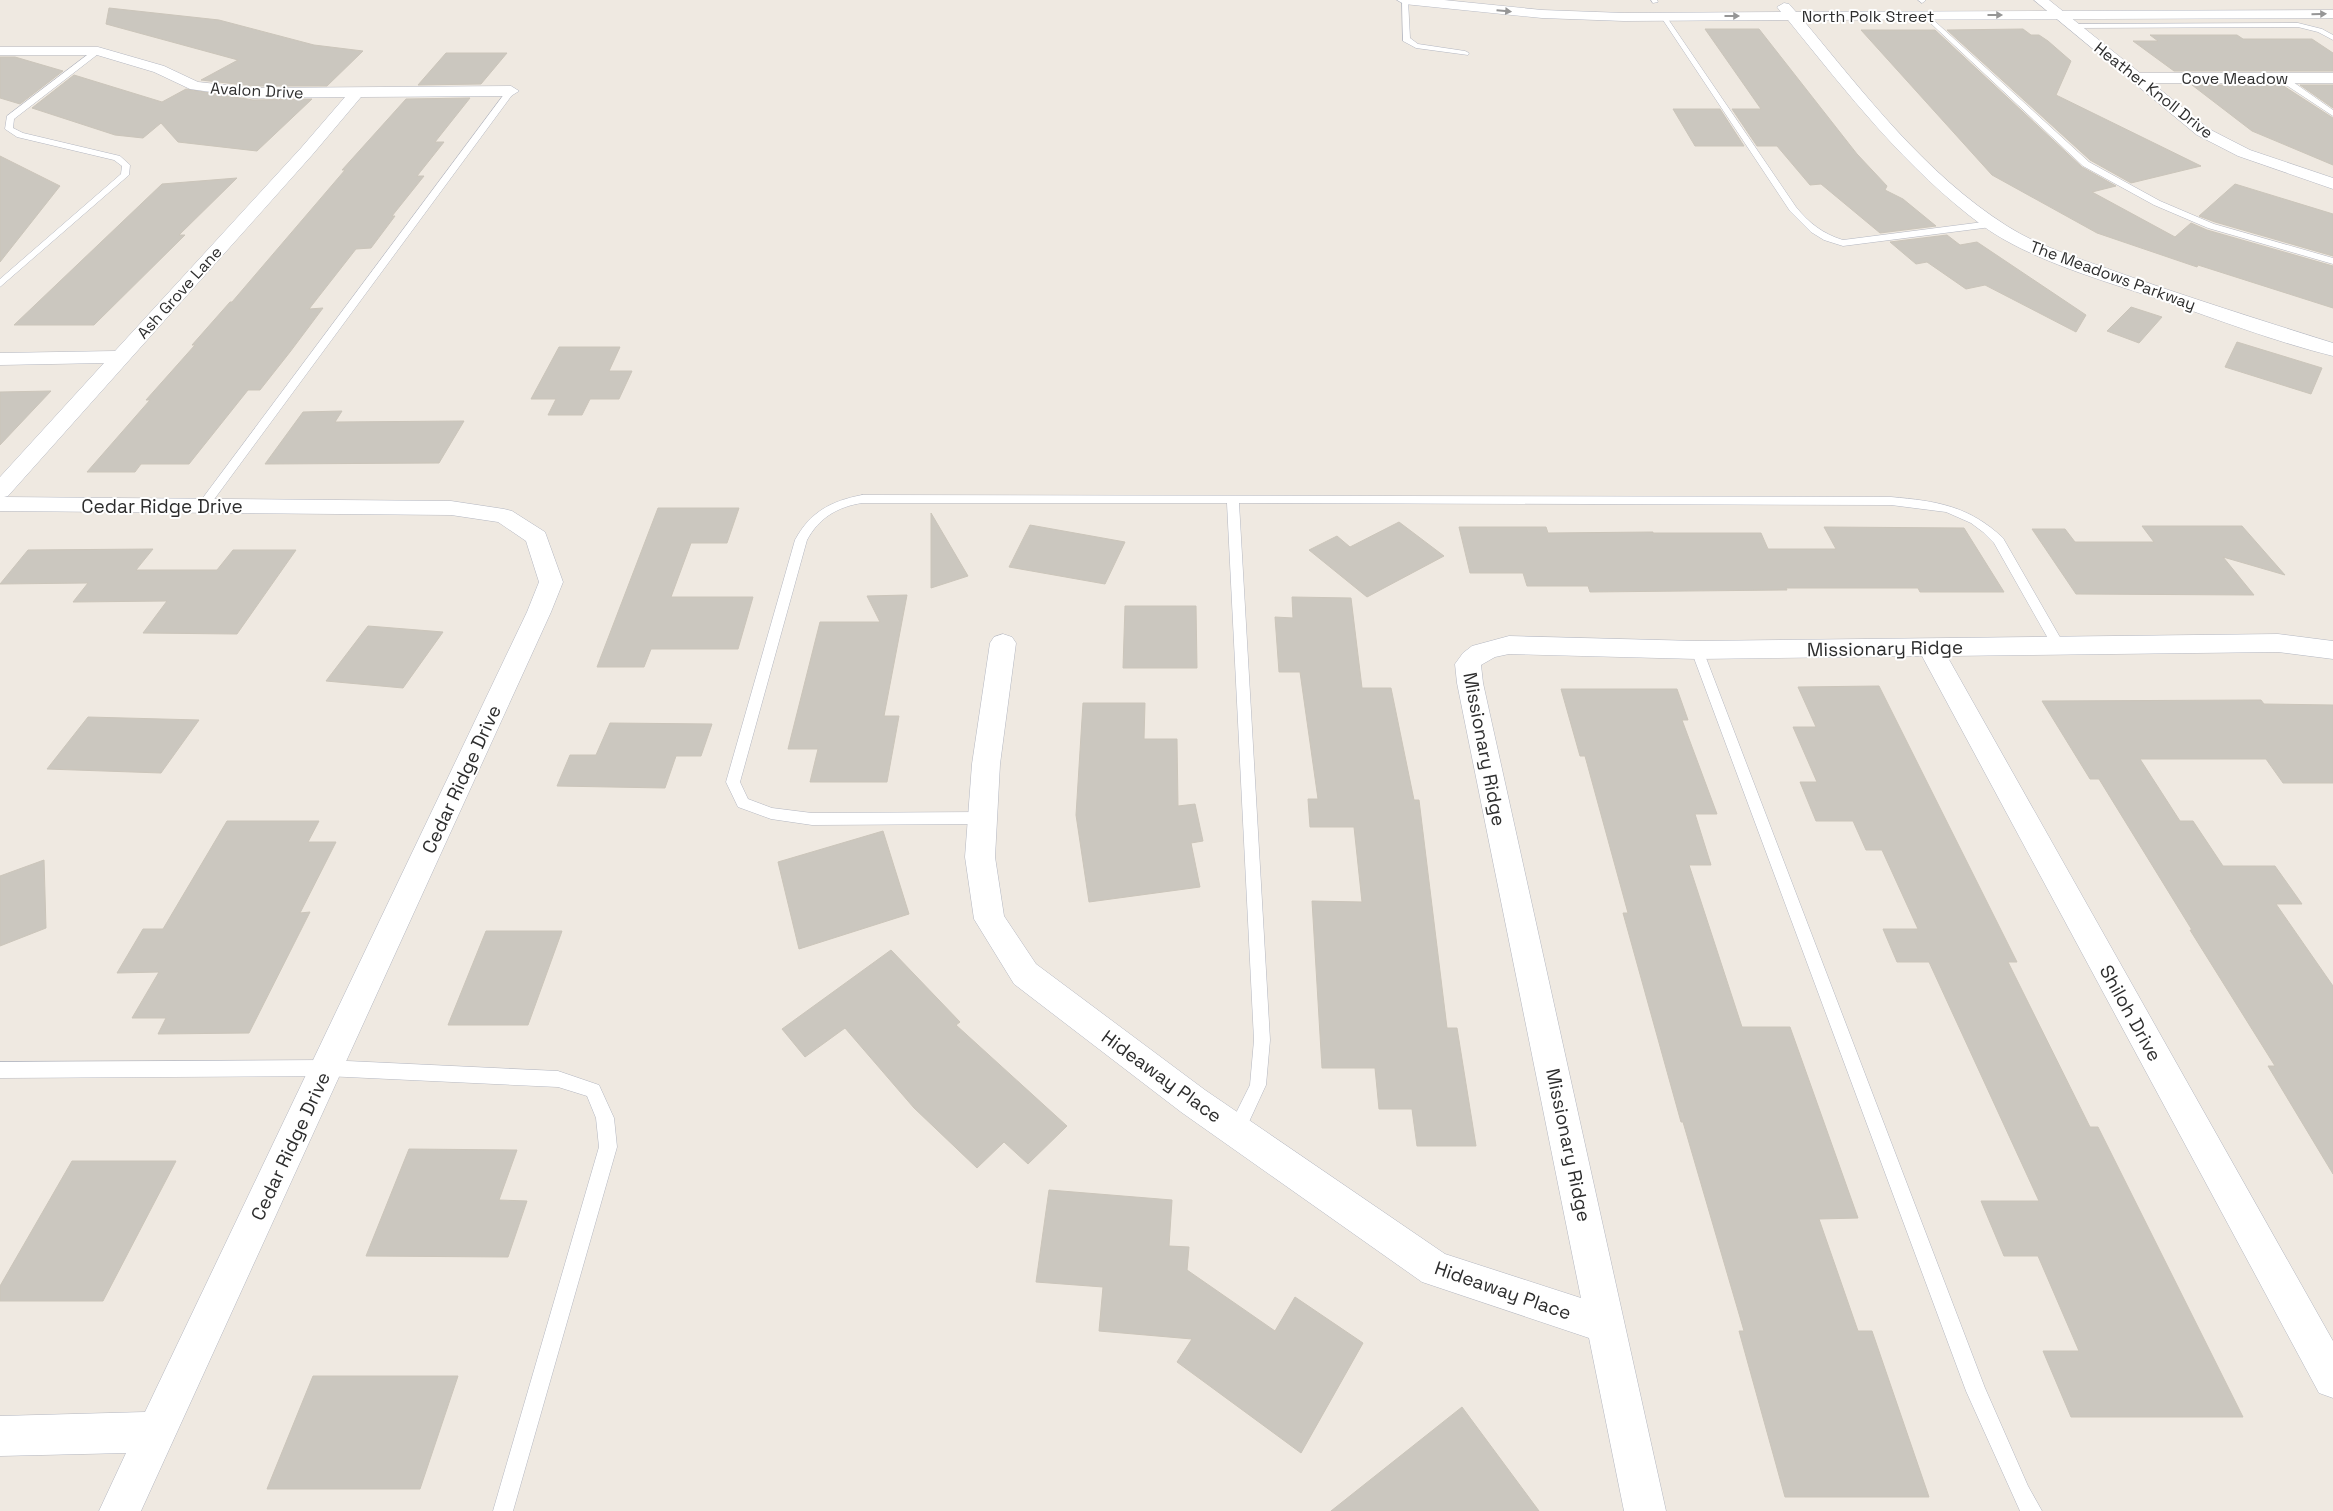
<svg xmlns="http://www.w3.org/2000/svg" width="2333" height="1511" font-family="'Space Grotesk',sans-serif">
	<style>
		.building { fill: #cbc7bf; stroke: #cbc5ba }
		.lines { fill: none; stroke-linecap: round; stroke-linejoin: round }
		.lane-casing { stroke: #b4b7c1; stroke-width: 1 }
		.street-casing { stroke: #b4b7c1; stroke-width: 1 }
		.secondary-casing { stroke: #b4b7c1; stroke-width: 1 }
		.lane { fill: #fff; fill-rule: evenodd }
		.street { fill: #fff; fill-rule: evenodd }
		.secondary { fill: #fff; fill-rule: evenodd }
		.oneway { fill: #969696 }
		.labels { text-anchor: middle; stroke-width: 4; stroke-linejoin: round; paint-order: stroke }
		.far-street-label { font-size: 16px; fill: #2e2e2e; stroke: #fff }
		.street-label { font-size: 19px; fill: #2e2e2e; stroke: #fff }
	</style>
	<rect width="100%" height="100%" fill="#efe9e1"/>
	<g class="building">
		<path d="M109,8L219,20L314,45L363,51L327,86H253L201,80L238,60L106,24Z"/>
		<path d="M1705,29H1759L1857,154L1887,186L1885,190L1903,199L1936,226L1880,233L1821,184L1810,185L1777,146H1757L1732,109H1761Z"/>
		<path d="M2023,29L2031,35H2039L2048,41L2071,61L2056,95L2201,166L2131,183L2090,160L1947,30Z"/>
		<path d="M1861,30H1935L2082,167L2116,186L2092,192L2175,237L2191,223L2207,230L2333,266V308L2198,265L2197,267L2097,233L1992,175Z"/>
		<path d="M2150,35H2237L2243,39H2312L2333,53V71H2174L2133,41H2158Z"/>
		<path d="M446,53H507L481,84L418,85Z"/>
		<path d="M0,57H15L63,71L20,104L0,98Z"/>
		<path d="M74,75L162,102L186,89L253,100L312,99L257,151L178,142L161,123L143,138L115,135L32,108Z"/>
		<path d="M2192,85H2282L2333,118V165L2252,131Z"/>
		<path d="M2300,85H2333V108Z"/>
		<path d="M470,98L435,142H444L417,176H424L392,216H395L371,248L356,249L309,309L323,308L290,352L260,390H248L189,464H141L135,472H87L150,400H146L195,345H192L230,302H232L345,170H342L406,99Z"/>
		<path d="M1673,109H1720L1744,146H1695Z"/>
		<path d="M0,156L60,186L0,262Z"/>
		<path d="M237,178L179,235H185L94,325H14L162,184Z"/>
		<path d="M2235,184L2333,214V256L2215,222L2199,216Z"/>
		<path d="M1947,235L1960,245L1977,242L2086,315L2076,332L1985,285L1966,289L1927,262L1916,264L1890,242Z"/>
		<path d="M2131,307L2162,317L2139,343L2107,331Z"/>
		<path d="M2237,342L2322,368L2311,394L2225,367Z"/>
		<path d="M559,347H620L609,371H632L619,399H590L582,415H548L556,399H531Z"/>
		<path d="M51,391L0,445V392Z"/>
		<path d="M342,411L335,422L464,421L439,463L265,464L303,412Z"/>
		<path d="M658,508H739L727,543H691L671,597H753L738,649H651L644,667H597Z"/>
		<path d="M931,513L968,576L931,588Z"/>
		<path d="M1399,522L1444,556L1367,597L1309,550L1337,536L1350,547Z"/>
		<path d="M1030,525L1125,542L1105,584L1009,567Z"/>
		<path d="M2142,526H2242L2285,575L2223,557L2254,595L2076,594L2032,529H2065L2075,542H2154Z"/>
		<path d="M1459,527H1546L1548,533L1653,532V533H1761L1768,549H1836L1824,527L1964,528L2004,592H1920L1918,588H1786L1787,590L1590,592L1588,586H1527L1523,573H1470Z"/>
		<path d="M153,549L136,570H217L233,550H296L237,634L143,633L167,601L73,602L88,583L0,584L28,550Z"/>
		<path d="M907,595L884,716H899L887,782H810L818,749H788L820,622H880L867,596Z"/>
		<path d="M1292,597L1351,598L1362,688H1391L1414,800H1419L1447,1028H1457L1476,1146H1417L1412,1109H1379L1375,1068H1322L1312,901L1362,902L1354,827H1310L1308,799H1318L1300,672H1279L1275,617L1293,618Z"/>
		<path d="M1125,606H1196L1197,668H1123Z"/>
		<path d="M368,626L443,632L403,688L326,681Z"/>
		<path d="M1879,686L2017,962H2008L2090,1127H2098L2243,1417H2071L2043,1351H2079L2038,1256H2004L1981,1201H2039L1929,962H1897L1883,929H1918L1882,850H1866L1853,821H1816L1800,782H1817L1793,727H1816L1798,687Z"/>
		<path d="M1561,689H1677L1688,720H1682L1717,814H1695L1711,865H1689L1742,1027H1790L1858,1218L1819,1219L1858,1331H1872L1929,1497H1785L1739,1331H1744L1683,1122H1681L1623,913H1628L1585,756H1580Z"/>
		<path d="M2261,700L2264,704L2333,705V783H2283L2266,759H2140L2180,821H2193L2223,866H2275L2302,904H2276L2333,986V1174L2268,1066H2275L2190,930H2192L2099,779H2090L2042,701Z"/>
		<path d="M1083,703H1145L1144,739H1177L1178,806L1195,804L1203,841L1191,843L1200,887L1089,902L1076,815Z"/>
		<path d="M88,717L199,720L161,773L47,769Z"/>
		<path d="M610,723L712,724L701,756H676L665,788L557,786L570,755H596Z"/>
		<path d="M227,821H319L308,842H336L300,913L310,912L249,1033L158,1034L166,1018H132L159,972L117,973L143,929H163Z"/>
		<path d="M883,831L909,914L799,949L778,862Z"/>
		<path d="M44,860L46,928L0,946V876Z"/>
		<path d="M486,931H562L528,1025H448Z"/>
		<path d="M891,950L960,1022L956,1025L1067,1126L1028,1164L1004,1142L977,1168L914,1108L845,1028L805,1057L782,1029Z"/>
		<path d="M409,1149L517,1150L499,1200L527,1201L508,1257L366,1256Z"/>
		<path d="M72,1161H176L103,1301H0V1286Z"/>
		<path d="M1049,1190L1172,1200L1169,1246L1189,1247L1187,1270L1275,1331L1295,1297L1363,1343L1301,1453L1177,1362L1192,1339L1099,1331L1103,1287L1036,1282Z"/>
		<path d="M313,1376H458L420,1489H267Z"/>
		<path d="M1462,1407L1539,1511H1331Z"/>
	</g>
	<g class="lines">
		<defs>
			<g id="lane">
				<path d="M1402,0H1408L1410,38L1418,44L1465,51L1469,53L1468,55L1416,48L1403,41Z"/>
				<path d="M1651,0H1657L1658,2L1653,3Z"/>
				<path d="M1918,0H1925V1L1922,3Z"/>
				<path d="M1924,15H1928L2089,162L2160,201L2214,224L2333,258V264L2208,228L2154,205L2083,166L1924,17Z"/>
				<path d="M1662,16H1666L1796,207C1809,223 1823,234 1843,240L1991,221L1995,224L1991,227L1843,246L1824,240L1811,232L1790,211L1661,17Z"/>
				<path d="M2298,23L2322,29L2333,35V40L2318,32L2298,27L2074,28L2070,26L2074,24Z"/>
				<path d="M95,49L102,51L14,119L13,128L23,133L120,156L130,165L129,175L0,287V279L121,174L122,166L114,160L17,137L5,129L7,116Z"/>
				<path d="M2277,75H2283L2333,110V116L2277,79Z"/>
				<path d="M508,89L515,91L207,509H199L197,506L199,503Z"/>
				<path d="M862,495L1891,497C1937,501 1969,506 2003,538L2065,646L2064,649H2054L1994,543L1983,532L1971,523L1946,512L1891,505L1239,503L1270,1040L1266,1085L1242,1137L1236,1139L1230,1137L1227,1131L1250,1085L1254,1040L1227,503H862C837,507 819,518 807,540L740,782L748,799L772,808L812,813L983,812L988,814L990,818L988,822L983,824L812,825L771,819L738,807L726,782L795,540C810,512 831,501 862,495Z"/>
				<path d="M1697,646L1703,650L1985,1388L2028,1486L2042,1511H2020L1966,1391L1691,650Z"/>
				<path d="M326,1060L558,1071L599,1085L614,1118L617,1147L513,1511H493L599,1147L596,1118L587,1096L558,1087L326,1076L0,1078V1062Z"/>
			</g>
			<g id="street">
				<path d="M2034,0H2049L2140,73H2333V83H2152L2209,129L2250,150L2333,178V189L2238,156L2197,135Z"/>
				<path d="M0,47H98L164,66L198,82L253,88L511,86L519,91L511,96L361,97L313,154L8,496L4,497L451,501L504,509L512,511L545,532L563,582L551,612L141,1511H99L126,1453L0,1456V1416L145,1412L527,612L539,582L526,541L498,522L451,515L0,511V477L104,363L0,365V353L115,351L301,148L345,97L253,98L190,89L154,72L97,55H0Z"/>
				<path d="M1003,634L1012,637L1016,643L1000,764L995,857L1004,916L1036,964L1205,1090L1445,1254L1581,1298L1457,683L1455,664L1463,653L1472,646L1509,636L1697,641L2278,634L2333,641V659L2278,652L1947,656L2333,1341V1398L2319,1393L1922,656L1697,659L1509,654L1495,657L1481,665L1483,683L1666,1511H1624L1589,1338L1422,1282L1181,1112L1014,984L974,919L965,857L972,764L990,643L994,637Z"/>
			</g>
			<path id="secondary" d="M1397,0H1444L1542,10L1624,13L1781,12L1777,7L1784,3L1789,4L1796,12L2333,10V18L1803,20C1864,93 1925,174 2007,226C2040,247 2078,258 2114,271C2187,297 2260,320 2333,343V356C2276,342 2219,320 2164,301C2108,282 2029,260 1983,226C1906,169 1848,94 1788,20L1624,21L1542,18L1404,4Z"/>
		</defs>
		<use href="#lane" class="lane-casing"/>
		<use href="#street" class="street-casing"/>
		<use href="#secondary" class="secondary-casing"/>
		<use href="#lane" class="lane"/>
		<use href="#street" class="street"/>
		<use href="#secondary" class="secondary"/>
	</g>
	<defs><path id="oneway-solid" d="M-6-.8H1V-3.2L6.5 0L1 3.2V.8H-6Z" transform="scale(1.25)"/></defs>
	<g class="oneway">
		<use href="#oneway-solid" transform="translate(1504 11) rotate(5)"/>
		<use href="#oneway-solid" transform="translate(2319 14) rotate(-2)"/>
		<use href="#oneway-solid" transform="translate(1995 15)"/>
		<use href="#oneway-solid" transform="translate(1732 16)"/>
	</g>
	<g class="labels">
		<g class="far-street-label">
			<text x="1868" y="22">North Polk Street</text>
			<text x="2235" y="84">Cove Meadow</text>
			<text transform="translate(257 90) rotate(3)" y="6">Avalon Drive</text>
			<text transform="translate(2154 90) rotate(38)" y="6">Heather Knoll Drive</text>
			<text transform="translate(2113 275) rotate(20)" y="6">The Meadows Parkway</text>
			<text transform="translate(179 292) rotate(-48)" y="6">Ash Grove Lane</text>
		</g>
		<g class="street-label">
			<text x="162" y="513">Cedar Ridge Drive</text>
			<text transform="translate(1885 648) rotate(-1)" y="7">Missionary Ridge</text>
			<text transform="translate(1485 749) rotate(79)" y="7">Missionary Ridge</text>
			<text transform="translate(461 779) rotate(-65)" y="7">Cedar Ridge Drive</text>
			<text transform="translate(2131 1013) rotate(61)" y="7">Shiloh Drive</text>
			<text transform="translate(1162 1076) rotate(36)" y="7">Hideaway Place</text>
			<text transform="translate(1569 1145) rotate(78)" y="7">Missionary Ridge</text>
			<text transform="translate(290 1146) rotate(-65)" y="7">Cedar Ridge Drive</text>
			<text transform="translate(1503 1290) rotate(19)" y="7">Hideaway Place</text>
		</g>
	</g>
</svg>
